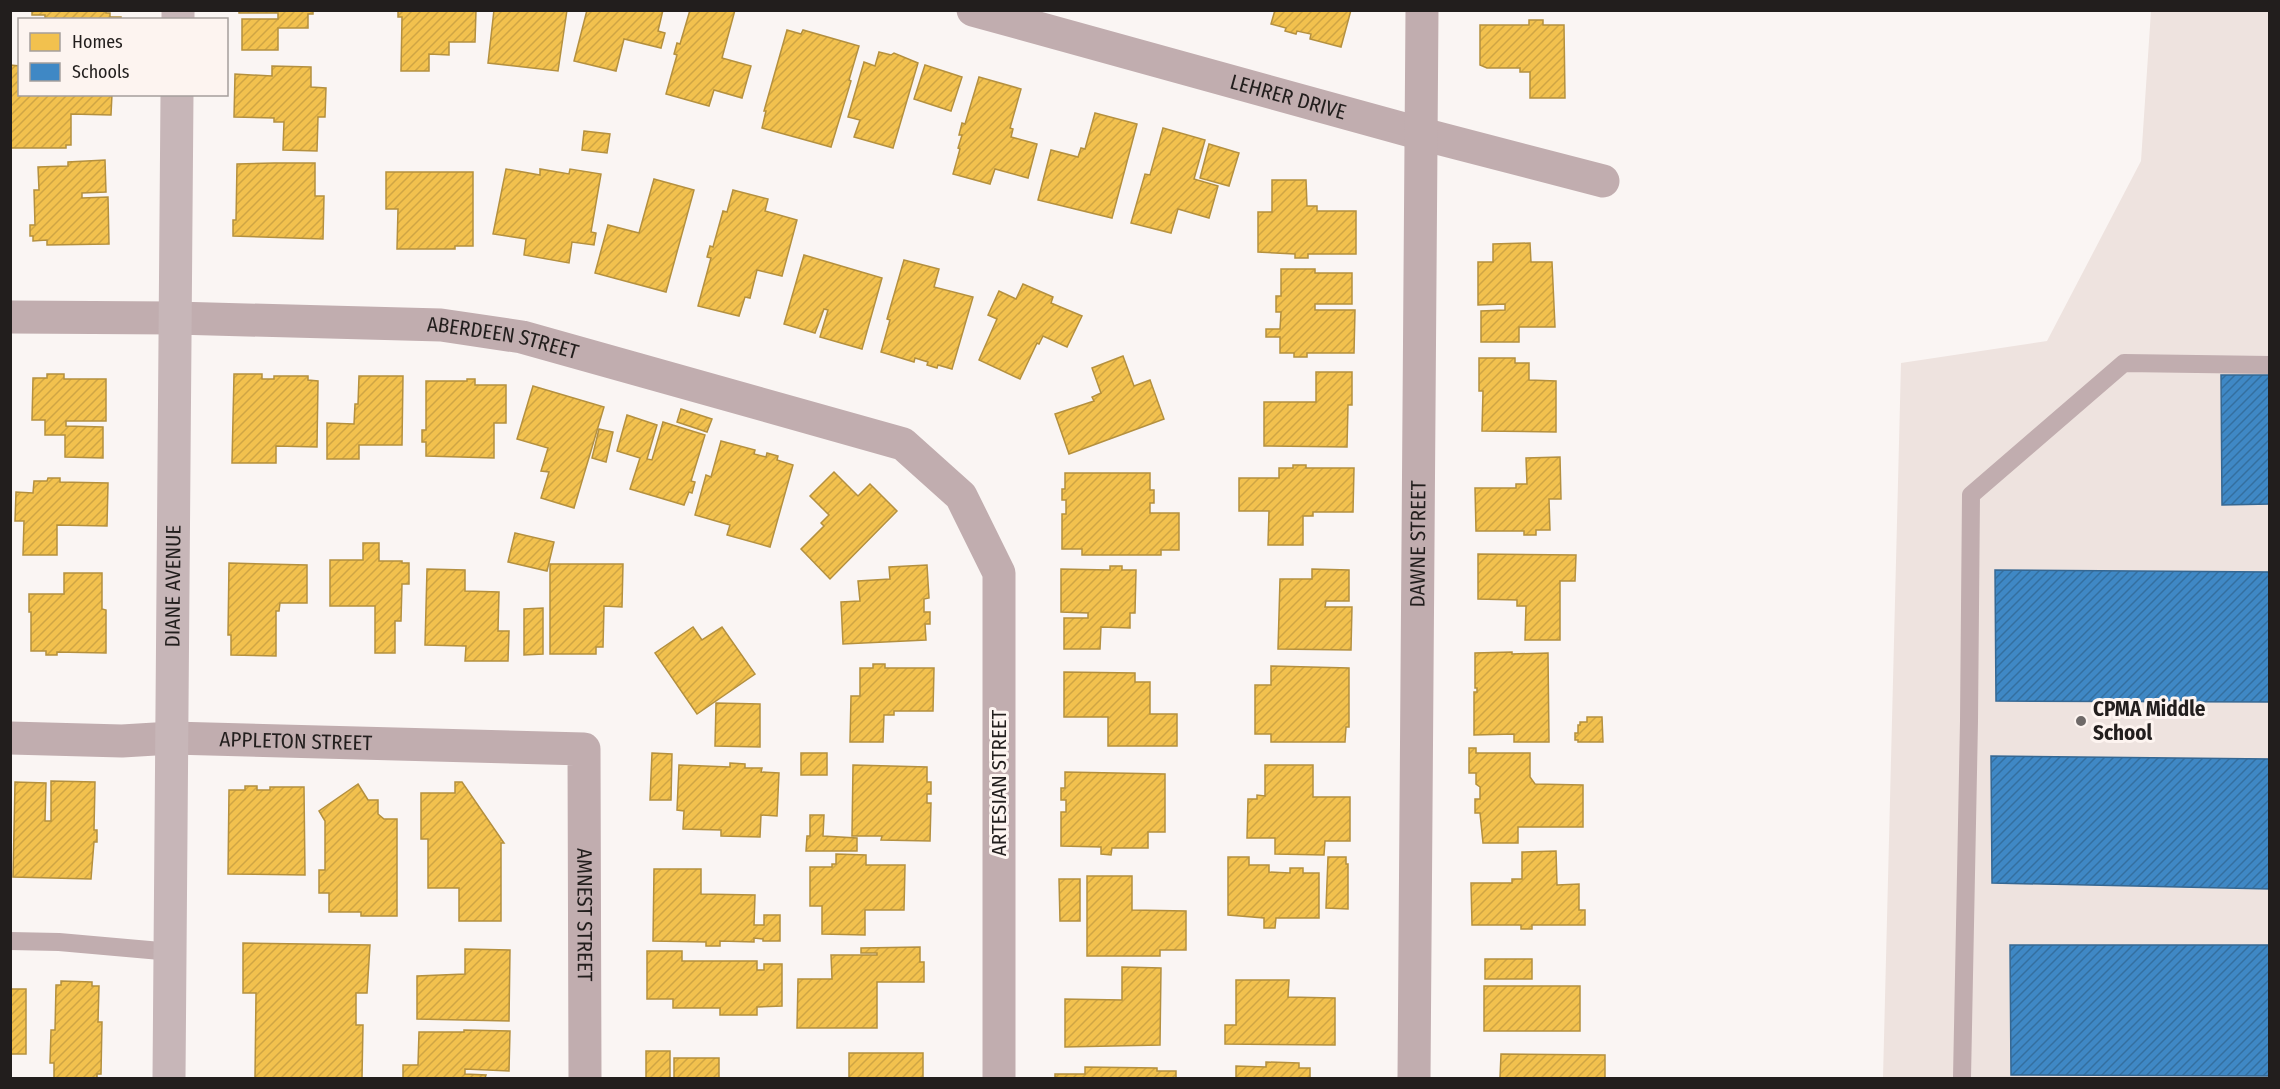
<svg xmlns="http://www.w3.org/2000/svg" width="2280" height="1089" font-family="'Fira Sans Condensed',sans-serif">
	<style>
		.built { fill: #eee3df }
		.homes { fill: url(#homes-hatch); stroke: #b4903f; stroke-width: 1.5 }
		.schools { fill: url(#schools-hatch); stroke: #366893; stroke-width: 1.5 }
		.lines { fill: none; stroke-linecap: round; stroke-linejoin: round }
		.lane { stroke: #c1adaf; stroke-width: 18 }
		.street { stroke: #c1adaf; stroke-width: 33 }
		.secondary { stroke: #c7b6b8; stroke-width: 33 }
		.poi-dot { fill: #6e6968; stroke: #fdf4f0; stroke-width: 2 }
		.labels { text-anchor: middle; stroke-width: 6; stroke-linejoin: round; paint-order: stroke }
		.street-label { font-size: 21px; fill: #221e1d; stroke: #fdf4f0 }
		.poi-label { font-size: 21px; font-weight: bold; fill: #221e1d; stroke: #fdf4f0; text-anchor: start }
	</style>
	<defs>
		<pattern id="homes-hatch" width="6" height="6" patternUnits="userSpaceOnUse" patternTransform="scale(1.5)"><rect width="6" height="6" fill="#f2c14e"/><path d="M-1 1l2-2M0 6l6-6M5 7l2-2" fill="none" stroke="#cfa544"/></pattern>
		<pattern id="schools-hatch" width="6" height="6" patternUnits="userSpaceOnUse" patternTransform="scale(1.5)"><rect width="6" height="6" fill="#3f88c5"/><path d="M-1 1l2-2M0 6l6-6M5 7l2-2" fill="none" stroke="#346f9f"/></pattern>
	</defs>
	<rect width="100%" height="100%" fill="#faf5f3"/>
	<path class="built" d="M2151,11H2269V1078H1883L1901,363L2047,341L2141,161Z"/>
	<g class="homes">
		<path d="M32,10H106V13H110V17H121V20H45V15H32Z"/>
		<path d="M239,10H313V14H308V28H278V50H242V19H278V13H239Z"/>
		<path d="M398,10H476L475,42H449V55L429,54V71H401L402,17H398Z"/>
		<path d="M494,10H567L558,71L488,63Z"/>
		<path d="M587,10H663L658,31L665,33L661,48L624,39L616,71L574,61Z"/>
		<path d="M690,10H735L722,58L751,66L742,98L714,90L709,106L666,94L677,55L674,54L677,43L680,44Z"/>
		<path d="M1275,10H1351L1341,47L1310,39L1311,34L1297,31L1296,34L1285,31L1286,28L1271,24Z"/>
		<path d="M1529,20H1543V25H1564L1565,98H1530V72H1520V68H1487L1480,65V25H1529Z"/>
		<path d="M787,30L801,34L803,30L859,46L849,80L851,81L831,147L762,128L766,111H764Z"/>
		<path d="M879,52L891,55L894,53L918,63L893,148L854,137L860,120L848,117L864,62L875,66Z"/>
		<path d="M10,65L20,66V94H112L111,115L71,114V145H66V148H10Z"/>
		<path d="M925,65L962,77L951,111L914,99Z"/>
		<path d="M272,66L311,67V87L326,88L325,117H318L317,151L283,150L284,122H274V118L234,117L235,74L272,76Z"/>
		<path d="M979,77L1021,89L1010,128L1013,129L1011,137L1037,144L1028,178L995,169L990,184L953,174L960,149L958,148L962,135H959L962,123L965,124Z"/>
		<path d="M1095,113L1137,124L1112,218L1038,200L1051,150L1078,157L1081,148L1085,149Z"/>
		<path d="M1163,128L1205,140L1194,179L1218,186L1209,218L1178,209L1171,233L1131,223L1145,174L1150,175Z"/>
		<path d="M584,131L610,134L607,153L582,150Z"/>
		<path d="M1209,144L1239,153L1229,186L1200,178Z"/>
		<path d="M105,160L106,192L82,193V198L108,197L109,244L47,245V240L33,241V236H30V225H35L34,190H39L38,167L68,166V162Z"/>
		<path d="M274,163H315V196H324L323,239L233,236V220H236L237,164Z"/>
		<path d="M506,169L540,175V169L569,174L570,169L601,174L591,232L596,233L594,245L572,242L569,263L524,255L526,239L493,234Z"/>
		<path d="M386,172H473V246H455V249H397L398,209H386Z"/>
		<path d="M654,179L694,190L666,292L595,273L608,225L639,233Z"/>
		<path d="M1272,180H1306L1307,206H1317V211H1356V254H1308V258H1295V254L1258,252V212H1272Z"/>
		<path d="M733,190L768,199L765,211L797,220L782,276L757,270L750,298L745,297L739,316L698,306L711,258L707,257L710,246L713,247L723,211L727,212Z"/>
		<path d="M1530,243L1531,262H1552L1555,327H1519V342H1481V311L1505,310V304L1478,305V262H1493V244Z"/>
		<path d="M804,255L882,278L862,349L820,337L828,310L824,309L815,333L784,324Z"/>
		<path d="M904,260L939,269L934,287L973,297L952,369L938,365L937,368L927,365L928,362L915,358L914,362L881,352L890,320L887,319Z"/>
		<path d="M1281,269H1315V273H1352V304H1315V310H1355L1354,353H1307V357H1294V353H1280V337H1266V329H1280L1281,312H1276V296H1281Z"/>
		<path d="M1023,284L1053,297L1051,303L1082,316L1067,347L1043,336L1039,344L1037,343L1020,379L979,360L997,319L988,315L999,291L1016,299Z"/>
		<path d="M1123,356L1134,386L1150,380L1164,419L1069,454L1055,414L1094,401L1092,397L1101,393L1092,368Z"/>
		<path d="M1479,358H1515V363H1529V380L1556,381V432L1482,431L1483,391H1479Z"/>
		<path d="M1316,372H1352V405H1348L1347,447L1264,446V402H1316Z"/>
		<path d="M47,374H64V379H106V421H66V426L103,427V458L65,457V435H45V420H32L33,378H47Z"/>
		<path d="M234,374H262V379H274V376H308V380L318,381L317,447L276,446V463H232Z"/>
		<path d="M359,376H403L402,445H359V459H327V423L354,424L355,404H358Z"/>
		<path d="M467,379H475V385H506V423H494V458L426,456V442H422V430H426V381H467Z"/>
		<path d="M533,386L604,407L574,508L541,498L549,472L541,471L548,448L517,439Z"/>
		<path d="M681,409L712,419L707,432L677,422Z"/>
		<path d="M627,415L657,425L647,459L652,460L663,422L705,435L691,481L695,482L692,493L689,492L684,505L630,489L640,458L617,451Z"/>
		<path d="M599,429L613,432L606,462L592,458Z"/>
		<path d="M721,441L755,450L754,454L766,457L767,453L778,456L777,460L793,465L770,547L727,535L730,525L695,515L706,475L711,477Z"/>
		<path d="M1560,457L1561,499H1549L1550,530H1536V535H1524V531H1476L1475,488H1516V484H1527L1526,458Z"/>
		<path d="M1293,465H1306V468H1354L1353,512H1313V516H1303V545H1268L1269,511H1239V478H1279V468H1293Z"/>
		<path d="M834,472L858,496L870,484L897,511L830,579L801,549L824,526L821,523L829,515L810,496Z"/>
		<path d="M1065,473H1150V490H1154V503H1150V513H1179V550H1161V555H1082V549H1062V514H1066V500H1062V489H1065Z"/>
		<path d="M48,478H60V482L108,483L107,526L57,525V555H23L24,521H15L16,492L33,493L34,481H47Z"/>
		<path d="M515,533L554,542L547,571L508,562Z"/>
		<path d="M363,543H379V561H402V563H409V584H402L401,621H395V653H375V606H330V560H363Z"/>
		<path d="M1478,554L1576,555L1575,581H1560V640H1525L1526,606H1517V600L1478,599Z"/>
		<path d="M229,563L307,565V603H280L279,611H276V656L231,655V635H228Z"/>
		<path d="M550,564H623L622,607L604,606L603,647H596V654H550Z"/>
		<path d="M927,565L929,598L924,599V612H930V624H925L926,640L843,644L841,602L860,601L858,581L890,579L889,567Z"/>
		<path d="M1110,566H1122V570H1136L1135,613H1130V628L1101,627L1100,649H1064V618H1088V613L1061,612V569L1110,570Z"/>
		<path d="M427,569L465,570V591L499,592L498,631H509L508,661H465L466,646L425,645Z"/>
		<path d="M1312,569L1349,570V601H1326L1325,607H1352L1351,650L1278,649L1280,579H1312Z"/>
		<path d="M64,573H102V609L106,610V653L57,652V655H46V651H31V612H29V594H64Z"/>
		<path d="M543,608V654L524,655V609Z"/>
		<path d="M693,627L702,640L722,627L755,674L697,714L655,653Z"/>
		<path d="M1512,652V654L1548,653L1549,742H1514V734L1474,735V692H1477V688H1475V653Z"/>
		<path d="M873,664H885V668H934L933,711H894V715H884L883,742H850L851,696H860V668H873Z"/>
		<path d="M1271,666L1349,668V727H1346L1345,742H1271V734H1255V685H1271Z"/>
		<path d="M1064,672L1135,673V682H1150V714H1177V746H1108V717H1064Z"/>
		<path d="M716,703L760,704V747L715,746Z"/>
		<path d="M1587,717H1602L1603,742H1578V740H1575V733H1578V725H1580V722H1587Z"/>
		<path d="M1469,748H1476V753H1530V777L1535,784L1583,785V827H1518V843H1483L1480,813H1475V799H1480V787L1476,784V773H1469Z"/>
		<path d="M652,753L672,754L671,800H650Z"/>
		<rect x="801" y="753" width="26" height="22"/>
		<path d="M730,763L745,764V768H762L761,772L779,773L777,816L761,815L760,837L721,836V830L683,829L684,811L677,810L679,765L730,767Z"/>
		<path d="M853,765L927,767V782H931V794H927V803H931L930,841L881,840L882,836H852Z"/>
		<path d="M1265,765H1313V797H1350V841H1325L1324,855L1275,854V838H1247L1248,799H1257V795L1265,796Z"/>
		<path d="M1065,772L1165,774V832H1148V848H1112L1111,855L1101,854V847L1061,846V812H1066V800H1061V788H1065Z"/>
		<path d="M51,781L95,782L94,830H97V842H94L91,879L13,877L15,782L46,783L45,821H51Z"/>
		<path d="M455,782H462L504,843H501V921H459V888H428V839H421V793H455Z"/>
		<path d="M358,784L368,800H378V814L384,819H397V916H361V912H329V893H319V870H325V821L319,811Z"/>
		<path d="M245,786H257V790H270V787H304L305,875L228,874L229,790H245Z"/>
		<path d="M810,815H824L823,836L857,838V851H806L807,836H810Z"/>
		<path d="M1556,851L1557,885L1579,884V910H1585V925H1532V929H1521V925H1472L1471,883H1512V879H1522V852Z"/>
		<path d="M836,854L866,855V865H905L904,910H865V935L822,934V906H810V867H832V864H836Z"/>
		<path d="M1228,857H1249V865H1269V872L1290,873V868H1303V873H1319V918H1276L1275,928H1264V918L1228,915Z"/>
		<path d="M1328,857H1346V864H1348V909L1326,908Z"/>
		<path d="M654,869H701V894L755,895L754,925H764V915H780V941H763V939L754,938V942L720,941V946H706V942L653,941Z"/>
		<path d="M1087,876H1132V910L1186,911V950H1160V956H1087Z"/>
		<path d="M1059,879H1080V921H1060Z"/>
		<path d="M243,943L370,945L367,993H356V1025H363L362,1078H255L256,993H243Z"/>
		<path d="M920,947V962H924V982H877V1028H797L798,979H832L831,955H877V953H861V948Z"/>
		<path d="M465,949L510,950L509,1021L417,1019V976L465,974Z"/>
		<path d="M647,951H682V961H757V970H764V964H782V1006L757,1007V1015H720V1008H673V999H647Z"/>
		<rect x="1485" y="959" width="47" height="20"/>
		<path d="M1122,967L1161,968L1160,1045L1065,1047V999L1122,1000Z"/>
		<path d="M1236,980H1289L1288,997L1335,998V1045L1225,1044V1025H1236Z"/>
		<path d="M61,981L92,982V986H99L98,1022H102L101,1074H97V1078H54V1063H50L51,1030H55L56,985H61Z"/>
		<rect x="1484" y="986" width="96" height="45"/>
		<rect x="10" y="989" width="16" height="65"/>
		<path d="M464,1030L510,1031L509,1071L465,1069V1074L486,1075L485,1078H403V1065H418L419,1032H464Z"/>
		<rect x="646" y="1051" width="24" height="27"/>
		<rect x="849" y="1053" width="74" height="25"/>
		<path d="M1501,1054L1605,1055V1078H1500Z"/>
		<rect x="674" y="1058" width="45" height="20"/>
		<path d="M1266,1062L1299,1063V1068H1310V1078H1236V1066L1266,1067Z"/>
		<path d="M1085,1067L1157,1068V1071H1176V1078H1055V1074H1085Z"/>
	</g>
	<g class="schools">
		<path d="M2221,375H2270V504L2222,505Z"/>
		<path d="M1995,570L2270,572V702L1996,701Z"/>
		<path d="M1991,756L2270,759V889L1992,883Z"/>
		<path d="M2010,945H2270V1076L2011,1075Z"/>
	</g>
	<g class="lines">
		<g class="lane">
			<path d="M10,941L59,942L172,952"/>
			<path d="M1962,1078L1969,721L1971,495L2124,363L2270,365"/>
		</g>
		<g class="street">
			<path id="s1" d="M973,10L1422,134L1603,181"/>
			<path id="s2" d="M10,317L175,318L441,325L522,337L903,444L961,496L999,573V1078"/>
			<path id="s3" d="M10,738L122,741L172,738L584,749L585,1078"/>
			<path id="s4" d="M1414,1078L1422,10"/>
		</g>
		<g class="secondary">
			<path d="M178,20V10"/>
			<path id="s5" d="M169,1078L177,94"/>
		</g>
	</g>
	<circle class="poi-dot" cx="2081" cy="721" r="6"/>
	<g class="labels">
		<g class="street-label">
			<text dy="7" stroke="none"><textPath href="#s1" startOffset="327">LEHRER DRIVE</textPath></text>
			<text dy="7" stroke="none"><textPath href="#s2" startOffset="494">ABERDEEN STREET</textPath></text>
			<text dy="7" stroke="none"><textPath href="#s4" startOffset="534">DAWNE STREET</textPath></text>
			<text dy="7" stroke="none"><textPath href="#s5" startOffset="492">DIANE AVENUE</textPath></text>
			<text dy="7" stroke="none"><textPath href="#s3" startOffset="286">APPLETON STREET</textPath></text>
			<text transform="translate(999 783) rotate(-90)" y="7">ARTESIAN STREET</text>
			<text dy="7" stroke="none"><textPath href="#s3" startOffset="740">AMNEST STREET</textPath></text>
		</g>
		<g class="poi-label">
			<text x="2093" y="716">CPMA Middle<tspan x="2093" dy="24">School</tspan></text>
		</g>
	</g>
	<rect width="2280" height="1089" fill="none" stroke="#221e1d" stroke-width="24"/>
	<rect x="18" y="18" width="210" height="78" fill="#fdf4f0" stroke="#a59e9c" stroke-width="1.5"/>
	<rect x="30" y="33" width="30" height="18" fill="#f2c14e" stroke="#a59e9c" stroke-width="1.5"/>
	<text x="72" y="48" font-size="18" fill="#221e1d">Homes</text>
	<rect x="30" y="63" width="30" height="18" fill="#3f88c5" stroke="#a59e9c" stroke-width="1.5"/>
	<text x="72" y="78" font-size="18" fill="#221e1d">Schools</text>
</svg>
